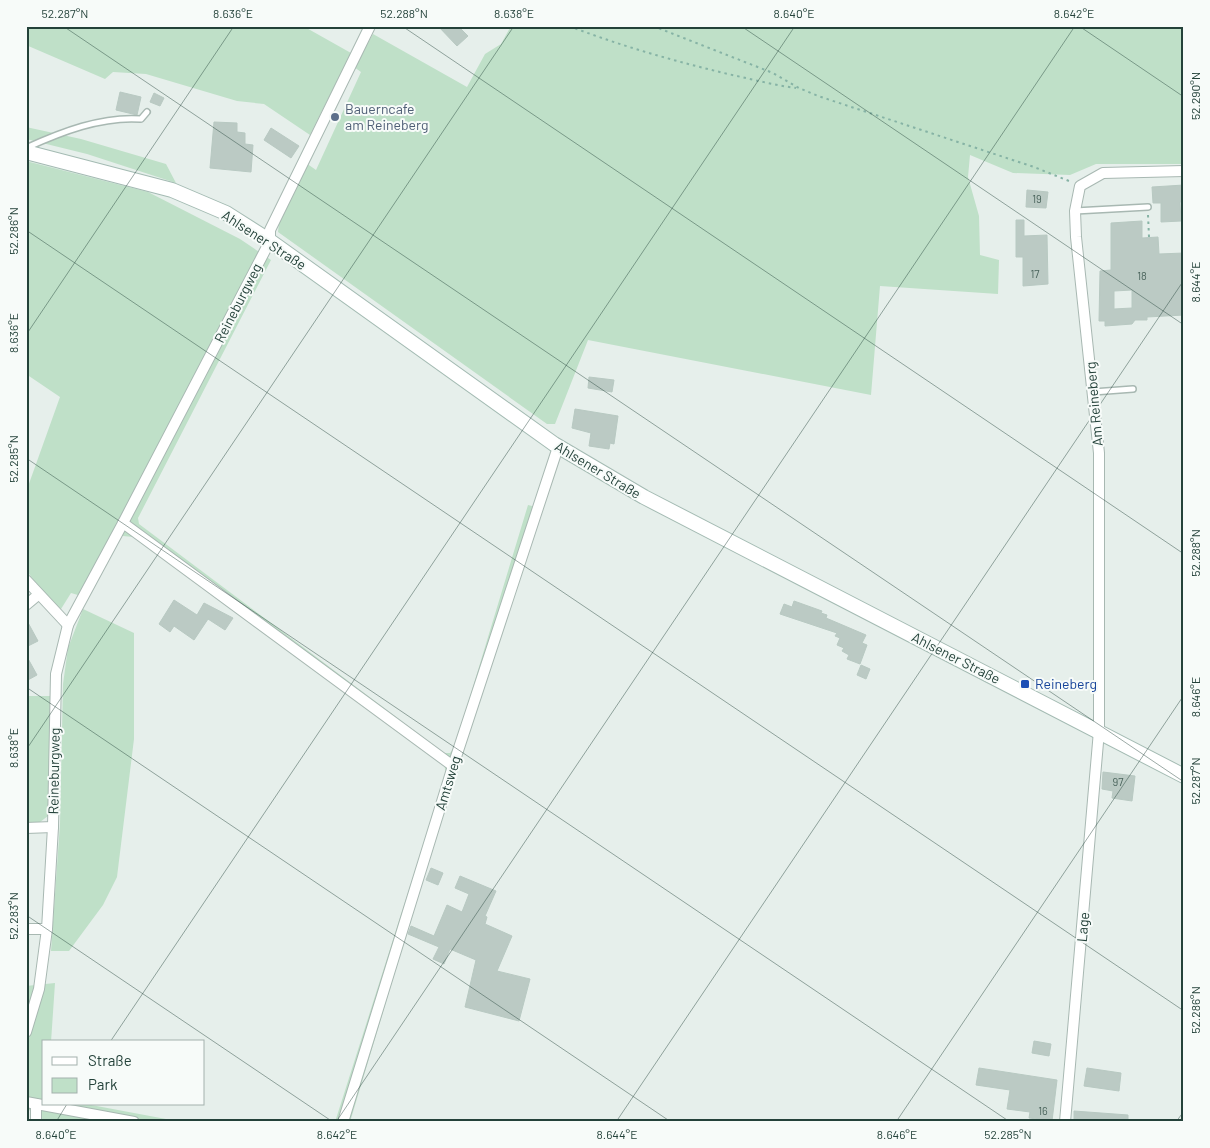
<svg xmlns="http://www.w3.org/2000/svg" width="1210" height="1148" font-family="Barlow,sans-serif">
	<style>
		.green { fill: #bfe0c8 }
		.building { fill: #bbcac4; stroke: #b8c9c2; fill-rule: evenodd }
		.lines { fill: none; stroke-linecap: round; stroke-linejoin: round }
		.lane-casing { stroke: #a8b8b2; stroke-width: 8 }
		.street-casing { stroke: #a8b8b2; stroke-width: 12 }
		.secondary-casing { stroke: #a4bbb3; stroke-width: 16 }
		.path { stroke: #86b3a5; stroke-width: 2; stroke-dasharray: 2.5 4; stroke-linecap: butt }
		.lane { stroke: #fff; stroke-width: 5 }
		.street { stroke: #fff; stroke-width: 10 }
		.secondary { stroke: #fff; stroke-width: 14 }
		.ticks { fill: none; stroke: #24423a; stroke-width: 1; stroke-opacity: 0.45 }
		.service-dot { fill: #5c6f8a; stroke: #f7fbf9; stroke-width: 2 }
		.transit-dot { fill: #1a4fb4; stroke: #f7fbf9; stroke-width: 2 }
		.labels { text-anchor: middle; stroke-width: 4; stroke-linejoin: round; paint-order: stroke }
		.number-label { font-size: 11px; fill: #4a645c }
		.service-label { font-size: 14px; fill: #4e5e75; stroke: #f7fbf9; text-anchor: start }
		.street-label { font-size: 14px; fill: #24423a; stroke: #f7fbf9 }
		.transit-label { font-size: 14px; fill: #164399; stroke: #f7fbf9; text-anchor: start }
		.neatline { fill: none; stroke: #24423a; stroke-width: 2 }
		.ticks-label { font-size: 12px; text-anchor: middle; fill: #24423a }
	</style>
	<rect width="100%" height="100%" fill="#e6efeb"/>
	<g class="green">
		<path d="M26,26H303L351,53L310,135L264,104L237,101L146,74L113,72L105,79L26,45Z"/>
		<path d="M511,26H1184V164H1096L1070,175L1013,173L970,155L968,177L979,216L980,255L999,260L998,294L880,286L871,395L588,340L555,424H547L278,232L279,222L306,163L316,170L361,72L354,67L373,34L467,87L485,54L501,44Z"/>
		<path d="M26,127L81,139L166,164L176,183L87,154L26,139Z"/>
		<path d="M26,161L148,192L240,239L271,260L138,518L139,524L444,753H450L455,746L528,505L540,508L431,852L350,1122H335L446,773L444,764L133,537L123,536L114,531L78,595L71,593L61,609L42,591L26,570V492L60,397L26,374Z"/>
		<path d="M83,609L134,633V739L117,877L103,905L69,951H51L60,824L63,684L68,648Z"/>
		<path d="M26,696H52L48,816L40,822L26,823Z"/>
		<path d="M55,983L51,1042H44V1104H86L182,1122H73L59,1119L33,1122L31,1111L26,1109V986Z"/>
	</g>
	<g class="building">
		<path d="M438,26H458L468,36L457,46Z"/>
		<path d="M120,92L141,97L137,115L116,110Z"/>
		<path d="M154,93L164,98L160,106L150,102Z"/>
		<path d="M214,122L237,123V132L245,133V144L253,145L251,172L210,168Z"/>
		<path d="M271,128L299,146L291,158L264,140Z"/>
		<path d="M1184,185V202H1180L1181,221L1161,222V203H1153L1152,187Z"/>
		<path d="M1027,190L1048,192L1046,208L1026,207Z"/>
		<path d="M1016,220H1024V236L1047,235L1048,284L1023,286V257H1016Z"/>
		<path d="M1142,221V238L1158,237L1159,254L1184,253V315L1147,317V320H1135L1132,324L1105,326V321H1099L1100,271L1111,270V223ZM1132,290V308L1114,309V291Z"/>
		<path d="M589,377L614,380L612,392L588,388Z"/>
		<path d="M575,409L618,416L614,444L610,443L609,449L589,446L591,433L572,428Z"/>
		<path d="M174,600L197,615L204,603L233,618L225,630L208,619L194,640L174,626L170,632L159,624Z"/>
		<path d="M794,601L822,611L821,613L827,615L826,618L866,635L862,643L867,645L860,664L847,659L849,655L842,651L844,648L837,645L840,638L835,636L837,633L780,614L784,604L792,607Z"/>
		<path d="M26,619L38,641L26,647Z"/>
		<path d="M26,655L37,675L26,681Z"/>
		<path d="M861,665L870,669L866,679L857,675Z"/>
		<path d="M1103,772L1135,776L1132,801L1112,798L1113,791L1102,789Z"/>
		<path d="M431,868L443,873L438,885L426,880Z"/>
		<path d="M460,876L496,891L485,916L487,917L485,924L512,936L497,971L530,979L519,1021L465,1007L476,960L450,949L444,964L433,959L439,947L408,934L411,926L434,936L447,905L462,912L469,894L455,888Z"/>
		<path d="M1034,1041L1051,1044L1049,1056L1032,1053Z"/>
		<path d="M979,1068L1057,1080L1052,1121L1029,1118L1030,1112L1007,1109L1010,1090L976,1085Z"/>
		<path d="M1087,1068L1121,1073L1119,1091L1084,1086Z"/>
		<path d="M1074,1111L1128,1115V1122H1074Z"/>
	</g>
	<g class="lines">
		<defs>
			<g id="lane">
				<path d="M26,148C61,132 102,116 141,119L147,112"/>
				<path d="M1075,211L1148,207"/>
				<path d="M1093,392L1133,389"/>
			</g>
			<g id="street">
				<path d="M123,523L453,766"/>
				<path d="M26,580L68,625"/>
				<path d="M26,605L38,595"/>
				<path d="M26,828L53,827"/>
				<path d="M26,929H47"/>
				<path d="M26,1032L39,989L47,929L53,827L56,674L68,625L123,523L270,241V230L370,26"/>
				<path d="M26,1102L134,1122"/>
				<path d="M36,1104V1122"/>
				<path d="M343,1122L453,766L558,447"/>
				<path d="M1065,1122L1099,731V453L1076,237L1075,211L1080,186L1103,173L1184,171"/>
			</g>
			<path id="secondary" d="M26,152L172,190L226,213L270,241L554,444L644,497L1184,776"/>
		</defs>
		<use href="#lane" class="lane-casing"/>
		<use href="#street" class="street-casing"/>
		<use href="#secondary" class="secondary-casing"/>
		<g class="path">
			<path d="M569,26C621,46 674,61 728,74C751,79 773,85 796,88"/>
			<path d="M653,26L773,73L799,88L818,96L1034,167L1069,181"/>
			<path d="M1148,215L1149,237"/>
		</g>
		<use href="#lane" class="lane"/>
		<use href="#street" class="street"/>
		<use href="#secondary" class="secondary"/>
	</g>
	<path class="ticks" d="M63,26L1184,782M402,26L1184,554M741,26L1184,325M1079,26L1184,97M26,230L1184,1011M26,335L234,26M26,458L1010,1122M26,687L671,1122M26,750L514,26M26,915L333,1122M110,1042L795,26M56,1122L67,1104M336,1122L1075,26M616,1122L1184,280M896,1122L1184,695M1176,1122L1184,1111"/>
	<circle class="service-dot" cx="335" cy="117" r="5"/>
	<rect class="transit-dot" x="1020" y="679" width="10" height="10" rx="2.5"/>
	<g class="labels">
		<g class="number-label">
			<text x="1037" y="203">19</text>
			<text x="1035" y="278">17</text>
			<text x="1142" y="280">18</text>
			<text x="1118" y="786">97</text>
			<text x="1043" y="1115">16</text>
		</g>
		<g class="service-label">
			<text x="345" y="114">Bauerncafe<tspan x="345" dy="16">am Reineberg</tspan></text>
		</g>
		<g class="street-label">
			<text transform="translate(264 240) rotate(33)" y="5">Ahlsener Straße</text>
			<text transform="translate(238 303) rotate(-63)" y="5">Reineburgweg</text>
			<text transform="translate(1094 404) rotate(-95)" y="5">Am Reineberg</text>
			<text transform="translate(598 470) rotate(31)" y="5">Ahlsener Straße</text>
			<text transform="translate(956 658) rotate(27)" y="5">Ahlsener Straße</text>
			<text transform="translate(54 771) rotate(-89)" y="5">Reineburgweg</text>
			<text transform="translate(448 783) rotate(-73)" y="5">Amtsweg</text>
			<text transform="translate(1083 927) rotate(-85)" y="5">Lage</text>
		</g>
		<g class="transit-label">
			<text x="1035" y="689">Reineberg</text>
		</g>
	</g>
	<rect width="1210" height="1148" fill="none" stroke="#f7fbf9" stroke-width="55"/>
	<rect x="42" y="1040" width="162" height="65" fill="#f7fbf9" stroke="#a3b1ad"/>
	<rect x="52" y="1057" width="25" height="8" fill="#ffffff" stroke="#a3b1ad"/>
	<text x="88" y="1066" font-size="15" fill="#24423a">Straße</text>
	<rect x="52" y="1078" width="25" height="15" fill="#bfe0c8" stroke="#a3b1ad"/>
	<text x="88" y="1090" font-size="15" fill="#24423a">Park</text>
	<rect x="28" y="28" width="1154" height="1092" class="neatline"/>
	<g class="ticks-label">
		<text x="65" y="18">52.287°N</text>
		<text x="233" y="18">8.636°E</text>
		<text x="404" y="18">52.288°N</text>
		<text x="514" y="18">8.638°E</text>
		<text x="794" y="18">8.640°E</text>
		<text x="1074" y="18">8.642°E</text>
		<text transform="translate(1196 96) rotate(-90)" y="4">52.290°N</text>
		<text transform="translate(14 231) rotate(-90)" y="4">52.286°N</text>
		<text transform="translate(1196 282) rotate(-90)" y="4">8.644°E</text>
		<text transform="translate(14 333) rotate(-90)" y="4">8.636°E</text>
		<text transform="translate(14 459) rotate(-90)" y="4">52.285°N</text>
		<text transform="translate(1196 553) rotate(-90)" y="4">52.288°N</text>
		<text transform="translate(1196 697) rotate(-90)" y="4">8.646°E</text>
		<text transform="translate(14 748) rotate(-90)" y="4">8.638°E</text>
		<text transform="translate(1196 781) rotate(-90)" y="4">52.287°N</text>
		<text transform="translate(14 916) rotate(-90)" y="4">52.283°N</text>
		<text transform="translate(1196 1010) rotate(-90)" y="4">52.286°N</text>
		<text x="56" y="1139">8.640°E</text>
		<text x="337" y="1139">8.642°E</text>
		<text x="617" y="1139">8.644°E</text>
		<text x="897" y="1139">8.646°E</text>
		<text x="1008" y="1139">52.285°N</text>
	</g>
</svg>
